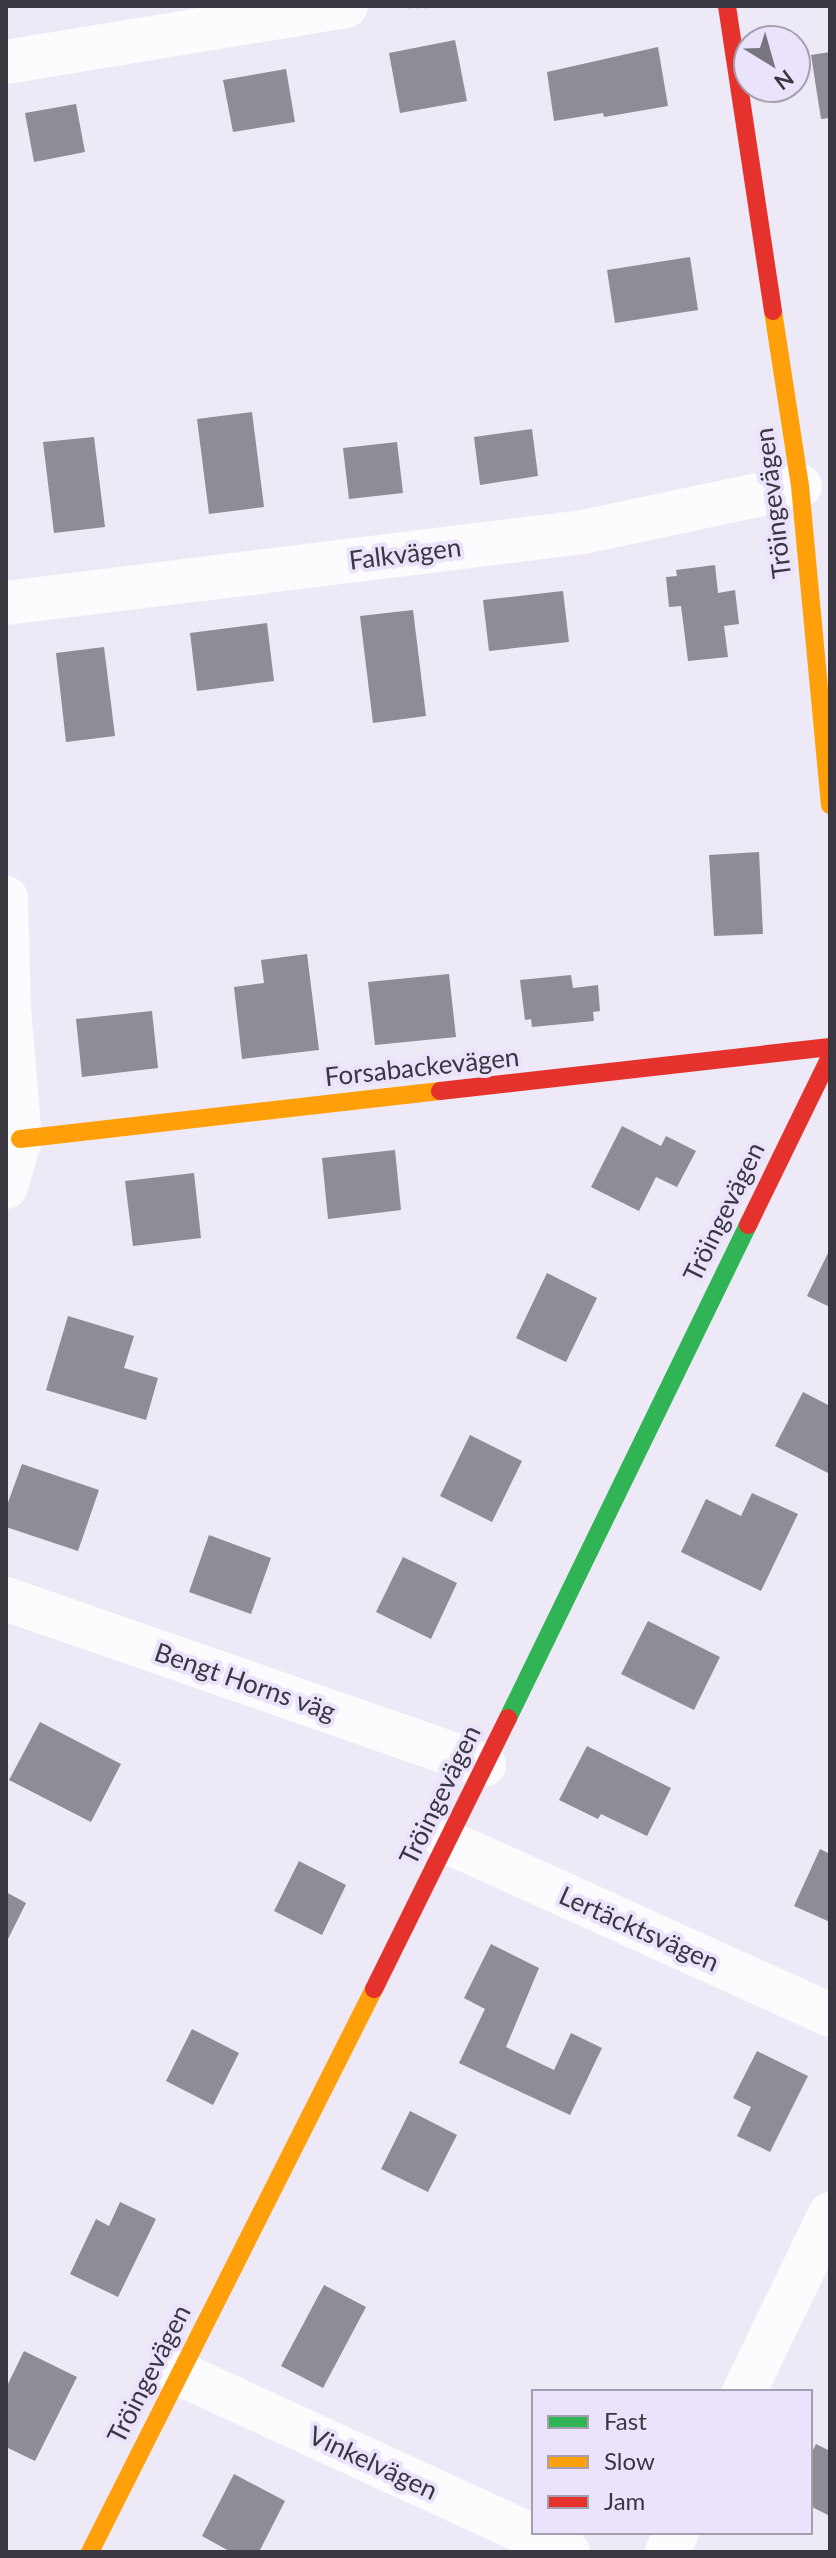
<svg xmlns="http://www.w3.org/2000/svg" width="836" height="2558" font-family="Lato,sans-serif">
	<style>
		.building { fill: #8f8c95 }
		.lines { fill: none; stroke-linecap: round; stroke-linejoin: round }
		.path { stroke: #d0cfd2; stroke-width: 5; stroke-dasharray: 4 4; stroke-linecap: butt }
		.street { stroke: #fcfcfe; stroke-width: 44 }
		.fast { stroke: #30b455; stroke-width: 18 }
		.slow { stroke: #ff9f0a; stroke-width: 18 }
		.jam { stroke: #e5322d; stroke-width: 18 }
		.labels { text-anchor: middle; stroke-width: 8; stroke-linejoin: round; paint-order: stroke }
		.street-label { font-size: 26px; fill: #3a3740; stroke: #ebe3fc }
	</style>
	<rect width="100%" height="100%" fill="#ede9f6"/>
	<g class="building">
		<path d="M455,40L467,101L400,113L389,53Z"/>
		<path d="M658,47L668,106L604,117L603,113L554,121L547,72Z"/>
		<path d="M830,52V118L821,119L811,55Z"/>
		<path d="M286,69L295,122L233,132L223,80Z"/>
		<path d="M76,104L85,152L34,162L25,113Z"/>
		<path d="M690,257L698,310L615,323L607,270Z"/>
		<path d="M252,412L264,507L209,514L197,419Z"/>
		<path d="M532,429L538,476L480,485L474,437Z"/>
		<path d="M94,437L105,527L54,533L43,442Z"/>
		<path d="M397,442L403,493L349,499L343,448Z"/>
		<path d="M715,565L718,593L735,590L739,624L724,626L728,657L688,661L681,606L669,607L666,577L677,576L676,570Z"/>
		<path d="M563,591L569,642L489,651L483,600Z"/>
		<path d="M413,610L426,716L373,723L360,616Z"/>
		<path d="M267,623L274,681L197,691L190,633Z"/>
		<path d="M104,647L115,736L66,742L56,653Z"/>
		<path d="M759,852L763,934L714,936L709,855Z"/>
		<path d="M307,954L319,1050L242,1059L234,987L264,983L261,960Z"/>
		<path d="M449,974L456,1037L375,1045L368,982Z"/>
		<path d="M571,975L573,988L598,985L600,1011L593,1012L594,1021L532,1027L531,1019L525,1020L520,980Z"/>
		<path d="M152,1011L158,1068L82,1077L76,1019Z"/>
		<path d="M622,1126L661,1146L666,1136L696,1151L677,1187L656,1177L639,1211L591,1187Z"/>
		<path d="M395,1150L401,1210L328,1219L322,1158Z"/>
		<path d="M194,1173L201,1238L133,1246L125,1181Z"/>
		<path d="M830,1249V1307L807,1296Z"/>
		<path d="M547,1273L597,1298L566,1362L516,1338Z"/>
		<path d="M68,1316L134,1336L124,1368L158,1378L146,1420L46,1390Z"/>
		<path d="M803,1392L830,1406V1474L775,1446Z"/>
		<path d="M470,1435L522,1461L492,1522L440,1496Z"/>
		<path d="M22,1464L99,1490L78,1551L6,1527V1508Z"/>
		<path d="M752,1493L798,1514L761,1591L681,1552L706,1499L741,1516Z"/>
		<path d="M209,1535L271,1558L251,1614L189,1592Z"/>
		<path d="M403,1557L457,1583L431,1639L376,1612Z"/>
		<path d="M648,1621L720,1657L694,1710L621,1674Z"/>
		<path d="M40,1722L121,1764L91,1822L9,1780Z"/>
		<path d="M587,1746L671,1788L647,1836L601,1814L598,1819L559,1800Z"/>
		<path d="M820,1849L830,1854V1922L794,1906Z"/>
		<path d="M299,1861L346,1885L322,1935L274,1911Z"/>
		<path d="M6,1892L26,1903L6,1943Z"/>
		<path d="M491,1944L539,1968L506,2047L554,2070L571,2033L602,2048L570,2115L459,2063L485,2009L464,1998Z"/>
		<path d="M192,2029L239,2053L213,2105L166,2081Z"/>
		<path d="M757,2051L808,2076L770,2152L737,2136L751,2107L733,2098Z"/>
		<path d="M410,2111L457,2135L428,2192L381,2169Z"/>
		<path d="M120,2202L156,2219L118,2297L70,2274L96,2219L109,2226Z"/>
		<path d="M324,2285L366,2307L323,2388L281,2366Z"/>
		<path d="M24,2351L77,2377L35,2461L6,2447V2388Z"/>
		<path d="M816,2444L830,2451V2516L810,2506V2456Z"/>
		<path d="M234,2474L285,2501L259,2552H231L202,2536Z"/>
	</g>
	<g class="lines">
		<path class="path" d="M408,6H432"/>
		<g class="street">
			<path d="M6,62L346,6"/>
			<path d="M6,603L583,532L800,486"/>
			<path d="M6,898L9,1009L20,1139L6,1187"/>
			<path d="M6,1599L484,1765"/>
			<path d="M448,1842L830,2015"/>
			<path d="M178,2373L568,2552"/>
			<path d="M744,2392L830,2214"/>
			<path d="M667,2552L677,2532"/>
		</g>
		<path class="fast" d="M508,1718L748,1225"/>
		<g class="slow">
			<path d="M773,311L800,486L830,805"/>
			<path d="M20,1139L440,1091"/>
			<path d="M90,2552L374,1989"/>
		</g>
		<g class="jam">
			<path d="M727,6L773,311"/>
			<path d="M440,1091L830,1047"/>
			<path d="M748,1225L830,1057"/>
			<path d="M374,1989L508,1718"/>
		</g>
	</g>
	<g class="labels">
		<g class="street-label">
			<text transform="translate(773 503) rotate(-97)" y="9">Tröingevägen</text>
			<text transform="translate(405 554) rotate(-7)" y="9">Falkvägen</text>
			<text transform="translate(422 1067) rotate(-6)" y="9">Forsabackevägen</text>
			<text transform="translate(724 1212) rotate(-64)" y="9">Tröingevägen</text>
			<text transform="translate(245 1682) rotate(19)" y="9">Bengt Horns väg</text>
			<text transform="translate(440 1795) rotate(-64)" y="9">Tröingevägen</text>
			<text transform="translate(639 1929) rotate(24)" y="9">Lertäcktsvägen</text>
			<text transform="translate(149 2374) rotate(-63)" y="9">Tröingevägen</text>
			<text transform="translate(373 2463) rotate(25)" y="9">Vinkelvägen</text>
		</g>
	</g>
	<rect width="836" height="2558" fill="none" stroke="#3a3740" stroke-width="16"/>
	<rect x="532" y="2390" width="280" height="144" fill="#ebe3fc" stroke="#a49eb1" stroke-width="2"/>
	<rect x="548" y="2416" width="40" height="12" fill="#30b455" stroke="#a49eb1" stroke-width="2"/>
	<text x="604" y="2430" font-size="24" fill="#3a3740">Fast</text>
	<rect x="548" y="2456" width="40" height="12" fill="#ff9f0a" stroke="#a49eb1" stroke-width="2"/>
	<text x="604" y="2470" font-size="24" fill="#3a3740">Slow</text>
	<rect x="548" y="2496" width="40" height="12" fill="#e5322d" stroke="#a49eb1" stroke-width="2"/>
	<text x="604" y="2510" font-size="24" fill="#3a3740">Jam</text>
	<g transform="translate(772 64) rotate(143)"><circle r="38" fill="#ebe3fc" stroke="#a49eb1" stroke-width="2"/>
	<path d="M0-6L14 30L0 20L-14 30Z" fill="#797580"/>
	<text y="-12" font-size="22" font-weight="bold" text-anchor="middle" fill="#3a3740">N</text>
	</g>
</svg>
